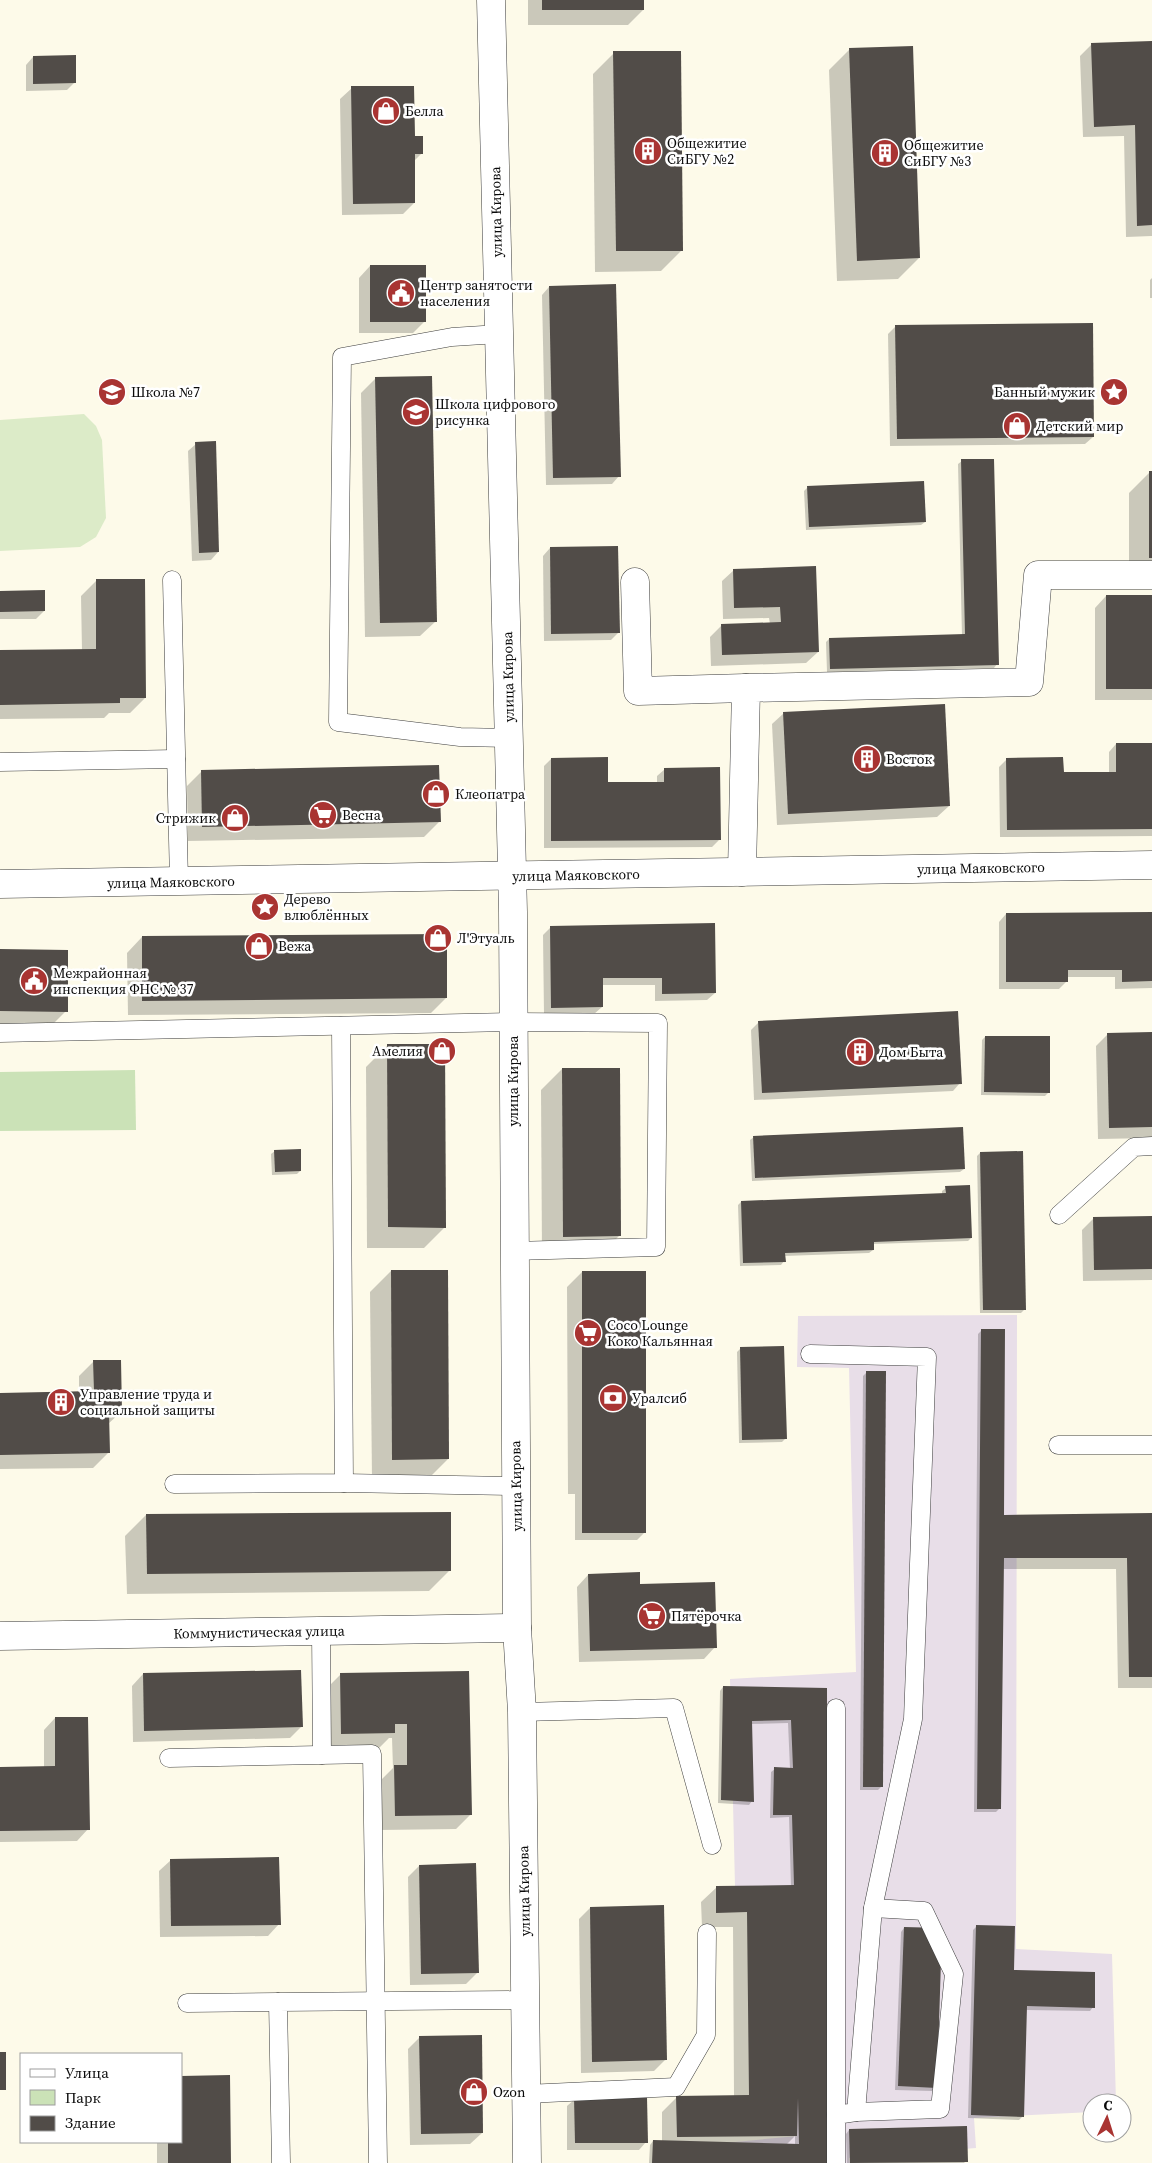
<svg xmlns="http://www.w3.org/2000/svg" width="1152" height="2163" font-family="'Source Serif 4',serif">
	<style>
		.industrial { fill: #e8dee8 }
		.green { fill: #cbe2b7 }
		.pitch { fill: #dcebc8 }
		.shadow { fill: #0003; fill-rule: evenodd }
		.building { fill: #514c48 }
		.lines { fill: none; stroke-linecap: round; stroke-linejoin: round }
		.lane-casing { stroke: #3d3d3d; stroke-width: 19 }
		.street-casing { stroke: #3d3d3d; stroke-width: 29 }
		.lane { stroke: #fff; stroke-width: 18 }
		.street { stroke: #fff; stroke-width: 28 }
		.labels { text-anchor: middle; stroke-width: 5; stroke-linejoin: round; paint-order: stroke }
		.poi-label { font-size: 14px; fill: #0a0a0a; stroke: #fff; text-anchor: start }
		.street-label { font-size: 14px; fill: #0a0a0a; stroke: #fff }
	</style>
	<rect width="100%" height="100%" fill="#fdfae9"/>
	<path class="industrial" d="M1017,1315L1016,1949L1112,1954L1116,2103H1092V2112L974,2118L976,2148L849,2158L850,2163H661L662,2149L797,2136L795,1886H735L730,1679L856,1672L849,1368L797,1367L798,1316Z"/>
	<path class="green" d="M135,1070L136,1130L0,1131V1072Z"/>
	<path class="pitch" d="M84,414L96,426L102,440L106,518L96,537L80,547L0,551V420Z"/>
	<g class="shadow">
		<path d="M528,0H643V10L628,25H528Z"/>
		<path d="M1152,42V236L1126,237L1124,136L1083,137L1080,56L1092,44Z"/>
		<path d="M850,49L919,258L898,279L837,281L829,70Z"/>
		<path d="M614,53L682,250L661,271L595,272L593,74Z"/>
		<path d="M33,57L75,82L67,90L26,91V65Z"/>
		<path d="M352,88L422,153L413,162L414,203L403,214L342,215L340,99Z"/>
		<path d="M370,266L425,321L413,333H359V278Z"/>
		<path d="M1152,278V298H1150V280Z"/>
		<path d="M549,287L619,476L612,484L546,485L542,295Z"/>
		<path d="M896,326L1093,437L1085,444L890,446L888,334Z"/>
		<path d="M376,378L436,621L420,636L365,637L361,393Z"/>
		<path d="M196,444L218,552L211,560L192,561L188,451Z"/>
		<path d="M962,461L997,664L994,668L827,672L826,642L829,639L962,636L958,464Z"/>
		<path d="M1150,472H1152V578H1129V493Z"/>
		<path d="M808,487L925,522L921,525L806,530L804,491Z"/>
		<path d="M550,548L619,632L611,640L544,641L543,556Z"/>
		<path d="M815,567L818,652L806,663L711,666L710,637L722,625L770,624L769,618L723,619L722,581L734,570Z"/>
		<path d="M96,581L145,698L130,713H109L104,718L0,719V651H82L81,596Z"/>
		<path d="M0,592L44,611L36,619H0Z"/>
		<path d="M1106,596L1152,597V700H1095V608Z"/>
		<path d="M784,713L949,806L937,817L777,825L772,724Z"/>
		<path d="M1116,744H1152V836L1000,837L999,767L1007,759L1062,773H1109V752Z"/>
		<path d="M551,759L607,784L657,783V776L665,769L719,840L712,847L544,848V766Z"/>
		<path d="M202,771L439,822L424,837L188,841L187,786Z"/>
		<path d="M1152,913V988L1115,989V977H1067V981L1059,989H999V922L1006,914Z"/>
		<path d="M551,927L715,993L707,1000L655,1001V985H602V1007L594,1014L544,1015L543,935Z"/>
		<path d="M142,937L446,998L431,1013L128,1015L127,953Z"/>
		<path d="M0,951L66,1011L45,1032H0Z"/>
		<path d="M759,1022L960,1083L953,1091L754,1100L751,1030Z"/>
		<path d="M1152,1033V1138L1098,1139L1096,1046L1108,1034Z"/>
		<path d="M985,1037L1049,1092L1045,1096L981,1095L982,1040Z"/>
		<path d="M387,1046L445,1227L424,1248H367L366,1067Z"/>
		<path d="M562,1069L619,1236L598,1257H542L541,1090Z"/>
		<path d="M754,1137L964,1169L960,1172L752,1181L750,1140Z"/>
		<path d="M275,1151L300,1171L297,1174L272,1175L271,1154Z"/>
		<path d="M980,1153L1025,1309L1021,1313H980L977,1156Z"/>
		<path d="M946,1188L971,1238L968,1241L873,1244V1250L869,1253L784,1256V1261L781,1265L740,1266L738,1205L741,1202L942,1195V1191Z"/>
		<path d="M1152,1217V1280L1083,1281L1082,1230L1094,1218Z"/>
		<path d="M391,1271L448,1459L427,1480H372L370,1292Z"/>
		<path d="M582,1272L644,1533L637,1540H575V1494H568L567,1287Z"/>
		<path d="M982,1330L1002,1518L1152,1515V1688H1118L1116,1569H1002L1000,1808L996,1812H974L978,1334Z"/>
		<path d="M741,1348L786,1438L782,1442L739,1443L737,1352Z"/>
		<path d="M94,1361L121,1412L108,1424V1453L93,1468L0,1469V1394L79,1393V1376Z"/>
		<path d="M867,1372L881,1787L878,1790H860L863,1376Z"/>
		<path d="M146,1515L450,1570L429,1591L127,1594L125,1536Z"/>
		<path d="M588,1575L715,1647L704,1659L579,1662L577,1587Z"/>
		<path d="M468,1673L471,1814L456,1829L380,1830L379,1782L393,1768L392,1738H389L379,1748L327,1749L326,1689L341,1674Z"/>
		<path d="M143,1674L301,1727L290,1738L133,1742L132,1686Z"/>
		<path d="M723,1687L826,1690L827,2163H649L650,2145L653,2141L662,2142V2112L677,2097L734,2096L733,1927H702L701,1902L717,1887H791L789,1817L770,1818L771,1772L775,1769H790L788,1723L751,1724L752,1801L749,1805L718,1803L720,1691ZM795,2136V2145H786Z"/>
		<path d="M55,1718L88,1829L77,1841L0,1842V1768L44,1767V1730Z"/>
		<path d="M171,1860L279,1924L268,1936L160,1937L159,1871Z"/>
		<path d="M419,1866L477,1973L466,1984L410,1985L408,1877Z"/>
		<path d="M590,1908L665,2060L654,2071L581,2073L579,1919Z"/>
		<path d="M977,1926L1013,1971L1093,2007L1090,2011L1026,2010L1023,2116L1019,2120L968,2118L973,1930Z"/>
		<path d="M904,1928L935,2087L932,2091L895,2090L901,1932Z"/>
		<path d="M420,2037L482,2133L470,2144L410,2145L408,2049Z"/>
		<path d="M575,2099L646,2142L639,2150H567V2106Z"/>
		<path d="M849,2130L966,2161L964,2163H847L846,2134Z"/>
		<path d="M157,2142H181L230,2163H157Z"/>
	</g>
	<g class="building">
		<rect x="542" y="0" width="102" height="10"/>
		<path d="M1152,41V225L1137,226L1135,125L1094,127L1091,43Z"/>
		<path d="M913,46L920,258L857,261L849,48Z"/>
		<path d="M613,51H681L683,251H616Z"/>
		<path d="M76,55V83L33,84V56Z"/>
		<path d="M351,86H414L415,136H423V154H415V203L353,204Z"/>
		<rect x="370" y="265" width="56" height="57"/>
		<path d="M616,284L621,477L553,478L549,286Z"/>
		<path d="M1093,323L1094,437L897,439L895,325Z"/>
		<path d="M432,376L437,622L380,623L375,377Z"/>
		<path d="M216,441L219,552L199,553L195,442Z"/>
		<path d="M961,459H994L999,665L830,669L829,638L965,634Z"/>
		<rect x="1149" y="471" width="3" height="87"/>
		<path d="M924,481L926,522L809,527L807,486Z"/>
		<path d="M618,546L620,633L551,634L550,547Z"/>
		<path d="M816,566L819,652L722,655L721,624L781,622L780,607L734,608L733,569Z"/>
		<path d="M96,579H145L146,698H120V703L0,705V650L96,649Z"/>
		<path d="M45,590V611L0,612V591Z"/>
		<rect x="1106" y="595" width="46" height="94"/>
		<path d="M945,704L950,806L788,814L783,712Z"/>
		<path d="M1116,743H1152V829L1007,830L1006,758L1063,757L1064,772H1116Z"/>
		<path d="M608,757V782H664V768L720,767L721,840L551,841V758Z"/>
		<path d="M439,765L441,822L202,827L201,770Z"/>
		<path d="M1152,912V981L1122,982V970H1068V982H1006V913Z"/>
		<path d="M715,923L716,993L662,994V978H603V1007L551,1008L550,926Z"/>
		<path d="M447,934V998L142,1001V936Z"/>
		<path d="M0,949L68,950V1012L0,1011Z"/>
		<path d="M958,1011L962,1084L762,1093L758,1021Z"/>
		<path d="M1152,1032V1127L1109,1128L1107,1033Z"/>
		<path d="M985,1036H1050V1093L984,1092Z"/>
		<path d="M387,1044H445L446,1228L388,1227Z"/>
		<path d="M562,1068H620L621,1236L563,1237Z"/>
		<path d="M963,1127L965,1169L755,1178L753,1136Z"/>
		<path d="M301,1149V1171L275,1172L274,1150Z"/>
		<path d="M1023,1151L1026,1310H983L980,1152Z"/>
		<path d="M970,1185L972,1238L874,1242V1250L785,1253L786,1262L743,1263L741,1201L946,1193L945,1186Z"/>
		<path d="M1152,1216V1269L1094,1270L1093,1217Z"/>
		<path d="M391,1270H448L449,1459L392,1460Z"/>
		<rect x="582" y="1271" width="64" height="262"/>
		<path d="M981,1329H1005L1004,1515L1152,1513V1677H1129L1127,1558H1004L1001,1809H977Z"/>
		<path d="M784,1346L787,1439L742,1440L740,1347Z"/>
		<path d="M93,1360H121L122,1412L109,1413L110,1453L0,1455V1393L94,1391Z"/>
		<path d="M866,1371H886L883,1787H863Z"/>
		<path d="M451,1512V1571L147,1574L146,1514Z"/>
		<path d="M640,1572V1584L715,1582L717,1648L590,1651L588,1574Z"/>
		<path d="M301,1670L303,1727L144,1731L143,1673Z"/>
		<path d="M469,1671L472,1815L395,1816L394,1765H407V1724H395V1733L341,1734L340,1673Z"/>
		<path d="M723,1686L827,1688L828,2163H652L653,2140L799,2144L798,2098L797,2136L677,2137L676,2096L749,2095L747,1912L716,1913V1886L794,1885L792,1815H773L774,1767L793,1768L791,1720L752,1721L754,1802L721,1800Z"/>
		<path d="M55,1717H88L90,1830L0,1831V1767L55,1766Z"/>
		<path d="M279,1857L281,1925L171,1926L170,1859Z"/>
		<path d="M476,1863L479,1973L421,1974L419,1865Z"/>
		<path d="M664,1905L667,2060L592,2062L590,1907Z"/>
		<path d="M976,1925L1015,1926L1014,1970L1095,1972V2008L1027,2006L1024,2117L971,2115Z"/>
		<path d="M904,1927L942,1928L937,2088L898,2086Z"/>
		<path d="M482,2035L483,2133L421,2134L419,2036Z"/>
		<rect x="0" y="2052" width="6" height="38"/>
		<path d="M230,2075L231,2163H168V2142H181V2076Z"/>
		<path d="M574,2097H647L648,2143H575Z"/>
		<path d="M967,2126L968,2162L850,2163L849,2129Z"/>
	</g>
	<g class="lines">
		<defs>
			<g id="lane">
				<path d="M499,334L452,337L342,357L338,722L460,737L509,738"/>
				<path d="M172,580L179,881"/>
				<path d="M0,762L176,759"/>
				<path d="M0,1033L513,1022L658,1023L656,1247L514,1251"/>
				<path d="M1059,1215L1134,1147L1152,1146"/>
				<path d="M810,1354L927,1357L913,1719L873,1908L856,2112L836,2115V2163"/>
				<path d="M1058,1445H1152"/>
				<path d="M344,1483L516,1486"/>
				<path d="M174,1484L344,1483L341,1026"/>
				<path d="M321,1631L322,1755"/>
				<path d="M522,1712L674,1708L712,1845"/>
				<path d="M169,1758L372,1754L378,2163"/>
				<path d="M187,2003L278,2002"/>
				<path d="M526,2094L676,2087L706,2035L707,1933"/>
				<path d="M856,2112L940,2109L954,1974L924,1911L873,1908"/>
				<path d="M836,2115V1708"/>
				<path d="M281,2163L278,2002L525,2000"/>
			</g>
			<g id="street">
				<path d="M491,0L513,912L517,1628L522,1712L527,2163"/>
				<path d="M635,582L638,691L746,688"/>
				<path d="M742,872L746,688L1029,682L1038,575H1152"/>
				<path d="M0,884L1152,865"/>
				<path d="M0,1636L517,1628"/>
			</g>
		</defs>
		<use href="#lane" class="lane-casing"/>
		<use href="#street" class="street-casing"/>
		<use href="#lane" class="lane"/>
		<use href="#street" class="street"/>
	</g>
	<defs>
		<symbol id="shop-disc" viewBox="-11 -11 22 22"><circle r="9.5" fill="#a93432" stroke="#fff"/><path d="M-5-2.5h2.3a2.7 3.5 0 0 1 5.4 0H5L5.5 6h-11ZM-1.5-2.5h3a1.5 2.3 0 0 0-3 0Z" fill="#fff"/></symbol>
		<symbol id="building-disc" viewBox="-11 -11 22 22"><circle r="9.5" fill="#a93432" stroke="#fff"/><path d="M-4-6H4V6H1V3H-1V6H-4ZM-2.5-4.3h1.7v1.8h-1.7ZM.8-4.3h1.7v1.8H.8ZM-2.5-1h1.7V.8h-1.7ZM.8-1h1.7V.8H.8Z" fill="#fff"/></symbol>
		<symbol id="civic-disc" viewBox="-11 -11 22 22"><circle r="9.5" fill="#a93432" stroke="#fff"/><path d="M-.6-6.5H3V-4.5H.6V-3L4-1V1h2V6H-6V1h2V-1L-.6-3ZM-1.2 2.5V6h2.4V2.5Z" fill="#fff"/></symbol>
		<symbol id="school-disc" viewBox="-11 -11 22 22"><circle r="9.5" fill="#a93432" stroke="#fff"/><path d="M0-5L7-2L0 1L-7-2ZM-4 1L0 2.5L4 1V4Q0 6-4 4Z" fill="#fff"/></symbol>
		<symbol id="sight-disc" viewBox="-11 -11 22 22"><circle r="9.5" fill="#a93432" stroke="#fff"/><path d="M0-6L1.8-2.2L6-1.7L2.9 1.2L3.7 5.4L0 3.3L-3.7 5.4L-2.9 1.2L-6-1.7L-1.8-2.2Z" fill="#fff"/></symbol>
		<symbol id="supermarket-disc" viewBox="-11 -11 22 22"><circle r="9.5" fill="#a93432" stroke="#fff"/><path d="M-6-5.5h2.5l.6 2H6L4.5 2H-2.5L-4.4-4H-6ZM-1.5 3.2a1.3 1.3 0 1 0 .1 0ZM3 3.2a1.3 1.3 0 1 0 .1 0Z" fill="#fff"/></symbol>
		<symbol id="bank-disc" viewBox="-11 -11 22 22"><circle r="9.5" fill="#a93432" stroke="#fff"/><path d="M-6-4H6V4H-6ZM0-2.3a2.3 2.3 0 1 0 0 4.6a2.3 2.3 0 1 0 0-4.6Z" fill="#fff"/></symbol>
	</defs>
	<g fill-rule="evenodd">
		<use href="#shop-disc" x="370" y="95" width="32" height="32"/>
		<use href="#building-disc" x="632" y="135" width="32" height="32"/>
		<use href="#building-disc" x="869" y="137" width="32" height="32"/>
		<use href="#civic-disc" x="385" y="277" width="32" height="32"/>
		<use href="#school-disc" x="96" y="376" width="32" height="32"/>
		<use href="#sight-disc" x="1098" y="376" width="32" height="32"/>
		<use href="#school-disc" x="400" y="396" width="32" height="32"/>
		<use href="#shop-disc" x="1001" y="410" width="32" height="32"/>
		<use href="#building-disc" x="851" y="743" width="32" height="32"/>
		<use href="#shop-disc" x="420" y="778" width="32" height="32"/>
		<use href="#supermarket-disc" x="307" y="799" width="32" height="32"/>
		<use href="#shop-disc" x="219" y="802" width="32" height="32"/>
		<use href="#sight-disc" x="249" y="891" width="32" height="32"/>
		<use href="#shop-disc" x="422" y="922" width="32" height="32"/>
		<use href="#shop-disc" x="243" y="930" width="32" height="32"/>
		<use href="#civic-disc" x="18" y="965" width="32" height="32"/>
		<use href="#shop-disc" x="426" y="1035" width="32" height="32"/>
		<use href="#building-disc" x="844" y="1036" width="32" height="32"/>
		<use href="#supermarket-disc" x="572" y="1317" width="32" height="32"/>
		<use href="#bank-disc" x="597" y="1382" width="32" height="32"/>
		<use href="#building-disc" x="45" y="1386" width="32" height="32"/>
		<use href="#supermarket-disc" x="636" y="1600" width="32" height="32"/>
		<use href="#shop-disc" x="458" y="2076" width="32" height="32"/>
	</g>
	<g class="labels">
		<g class="poi-label">
			<text x="405" y="116">Белла</text>
			<text x="667" y="148">Общежитие<tspan x="667" dy="16">СиБГУ №2</tspan></text>
			<text x="904" y="150">Общежитие<tspan x="904" dy="16">СиБГУ №3</tspan></text>
			<text x="420" y="290">Центр занятости<tspan x="420" dy="16">населения</tspan></text>
			<text x="131" y="397">Школа №7</text>
			<text x="1095" y="397" text-anchor="end">Банный мужик</text>
			<text x="435" y="409">Школа цифрового<tspan x="435" dy="16">рисунка</tspan></text>
			<text x="1036" y="431">Детский мир</text>
			<text x="886" y="764">Восток</text>
			<text x="455" y="799">Клеопатра</text>
			<text x="342" y="820">Весна</text>
			<text x="216" y="823" text-anchor="end">Стрижик</text>
			<text x="284" y="904">Дерево<tspan x="284" dy="16">влюблённых</tspan></text>
			<text x="457" y="943">Л'Этуаль</text>
			<text x="278" y="951">Вежа</text>
			<text x="53" y="978">Межрайонная<tspan x="53" dy="16">инспекция ФНС № 37</tspan></text>
			<text x="423" y="1056" text-anchor="end">Амелия</text>
			<text x="879" y="1057">Дом Быта</text>
			<text x="607" y="1330">Coco Lounge<tspan x="607" dy="16">Коко Кальянная</tspan></text>
			<text x="80" y="1399">Управление труда и<tspan x="80" dy="16">социальной защиты</tspan></text>
			<text x="632" y="1403">Уралсиб</text>
			<text x="671" y="1621">Пятёрочка</text>
			<text x="493" y="2097">Ozon</text>
		</g>
		<g class="street-label">
			<text transform="translate(496 212) rotate(-91)" y="5">улица Кирова</text>
			<text transform="translate(508 677) rotate(-91)" y="5">улица Кирова</text>
			<text transform="translate(981 868) rotate(-1)" y="5">улица Маяковского</text>
			<text transform="translate(576 875) rotate(-1)" y="5">улица Маяковского</text>
			<text transform="translate(171 882) rotate(-1)" y="5">улица Маяковского</text>
			<text transform="translate(513 1081) rotate(-90)" y="5">улица Кирова</text>
			<text transform="translate(516 1486) rotate(-91)" y="5">улица Кирова</text>
			<text transform="translate(259 1632) rotate(-1)" y="5">Коммунистическая улица</text>
			<text transform="translate(524 1891) rotate(-91)" y="5">улица Кирова</text>
		</g>
	</g>
	<rect x="20" y="2053" width="162" height="90" fill="#ffffff" stroke="#9d9d9d"/>
	<rect x="30" y="2069" width="25" height="8" fill="#ffffff" stroke="#9d9d9d"/>
	<text x="65" y="2078" font-size="15" fill="#0a0a0a">Улица</text>
	<rect x="30" y="2090" width="25" height="15" fill="#cbe2b7" stroke="#9d9d9d"/>
	<text x="65" y="2103" font-size="15" fill="#0a0a0a">Парк</text>
	<rect x="30" y="2116" width="25" height="15" fill="#514c48" stroke="#9d9d9d"/>
	<text x="65" y="2128" font-size="15" fill="#0a0a0a">Здание</text>
	<g transform="translate(1107 2118) rotate(4)"><circle r="24" fill="#ffffff" stroke="#9d9d9d"/>
	<path d="M0-4L9 19L0 12L-9 19Z" fill="#a93432"/>
	<text y="-8" font-size="14" font-weight="bold" text-anchor="middle" fill="#0a0a0a">С</text>
	</g>
</svg>
